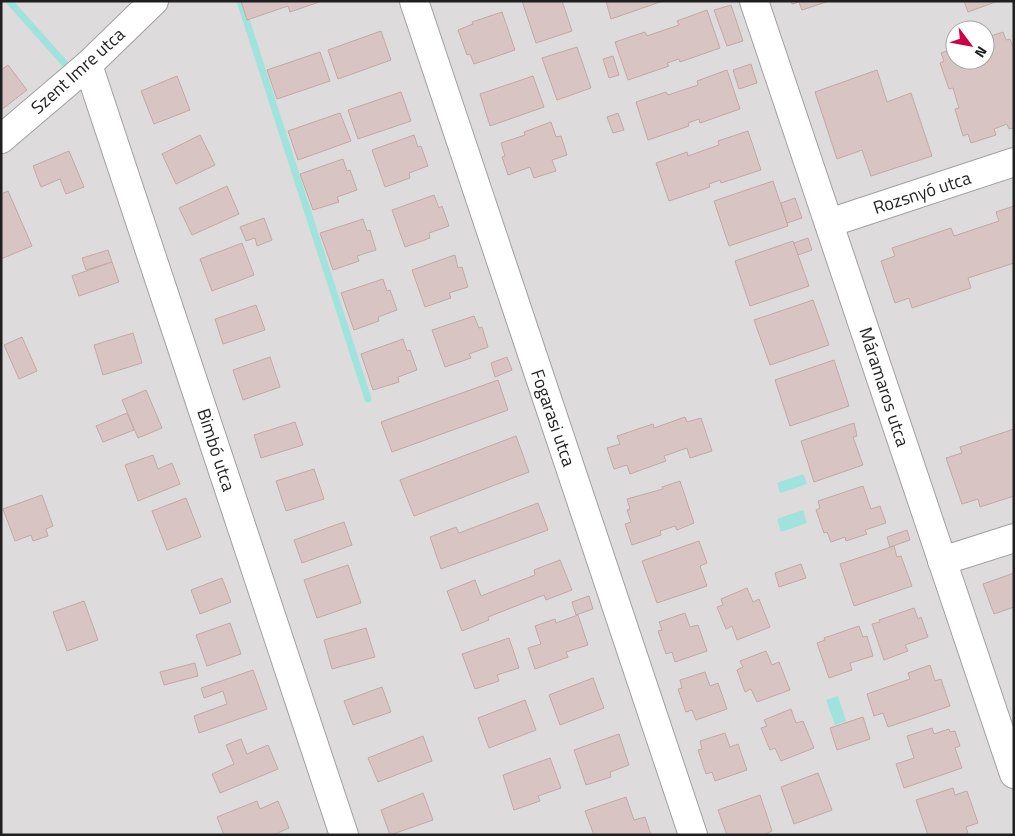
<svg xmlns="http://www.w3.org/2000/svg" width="1015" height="836" font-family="'Titillium Web',sans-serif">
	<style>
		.residential { fill: #dddbdc; fill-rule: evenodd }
		.water { fill: #9fe3dc }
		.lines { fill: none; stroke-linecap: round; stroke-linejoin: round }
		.stream { stroke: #9fe3dc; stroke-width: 7 }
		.building { fill: #d8c5c3; stroke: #c4a8a4 }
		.street-casing { stroke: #a0a0a0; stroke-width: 30 }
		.street { stroke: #fff; stroke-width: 28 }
		.labels { text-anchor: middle; stroke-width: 4; stroke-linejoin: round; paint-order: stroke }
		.street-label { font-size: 18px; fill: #1f1f1f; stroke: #fff }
	</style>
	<rect width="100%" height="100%" fill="#f0e8e4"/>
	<path class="residential" d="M1,1H1014V835H1ZM955,30H985V60H955Z"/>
	<g class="water">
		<path d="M803,474L807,484L780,493L777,483Z"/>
		<path d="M803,510L807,523L781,532L777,519Z"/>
		<path d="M838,696L846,721L835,725L826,700Z"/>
	</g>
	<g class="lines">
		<g class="stream">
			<path d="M9,1L66,65"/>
			<path d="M240,1L368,399"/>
		</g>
	</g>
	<g class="building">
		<path d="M241,1H322L290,12L288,6L247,20Z"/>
		<path d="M522,1H562L572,31L536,43Z"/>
		<path d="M606,1H663L611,19Z"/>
		<path d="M791,1H829L802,10L799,2L792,4Z"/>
		<path d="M964,1H998L968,12Z"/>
		<path d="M731,5L743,41L727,46L714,10Z"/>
		<path d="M707,10L720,48L680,62L679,59L667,63L669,66L628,80L615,42L645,32L647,36L679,25L677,21Z"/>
		<path d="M502,12L515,50L474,64L470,54L467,55L458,30L473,24L472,22Z"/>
		<path d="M381,31L391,60L338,79L328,50Z"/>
		<path d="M1003,32L1006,40L1010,39L1014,49V128L1009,129L1007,124L994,129L996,135L971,143L968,134L963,136L955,109L959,108L953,88L949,89L940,63L944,61L941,53L955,48V60H985V38Z"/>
		<path d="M577,47L591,88L557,100L542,58Z"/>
		<path d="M320,52L330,81L277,99L267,70Z"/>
		<path d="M613,56L619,75L609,78L603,59Z"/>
		<path d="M751,64L757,83L739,89L733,70Z"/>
		<path d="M8,65L27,90L1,110V70Z"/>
		<path d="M727,70L740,109L700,123L699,119L688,123L689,126L648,140L636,102L666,92L668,95L698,85L697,81Z"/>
		<path d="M877,70L887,102L911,93L932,156L871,176L862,150L837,159L815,92Z"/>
		<path d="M177,76L190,110L154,124L141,91Z"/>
		<path d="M533,76L544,107L490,126L480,94Z"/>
		<path d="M401,92L411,121L358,139L348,110Z"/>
		<path d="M340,113L351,141L298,160L288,131Z"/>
		<path d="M618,113L624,130L613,133L607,117Z"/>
		<path d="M551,122L556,137L561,136L567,155L552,160L556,171L534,178L530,167L508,175L502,157L505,156L501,143L525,135L524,132Z"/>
		<path d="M748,131L761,170L721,183L720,180L709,184L710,187L669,201L656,163L687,152L688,156L719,145L718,141Z"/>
		<path d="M200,135L215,165L176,184L162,154Z"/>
		<path d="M414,135L418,147L421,146L428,166L409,173L410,178L385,187L372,150Z"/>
		<path d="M69,151L84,187L66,194L60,179L41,187L33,166Z"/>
		<path d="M343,159L347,171L350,170L357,190L337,197L339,202L313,210L300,174Z"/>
		<path d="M773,181L788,226L729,246L714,201Z"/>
		<path d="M227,186L239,214L192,235L179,208Z"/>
		<path d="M8,191L32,246L1,259V194Z"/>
		<path d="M434,195L439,208L442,206L449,226L429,233L430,238L405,247L392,210Z"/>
		<path d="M795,198L802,218L787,223L781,203Z"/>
		<path d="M1014,206V263L968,278L971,288L912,308L909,298L895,303L881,261L895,256L892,248L951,228L954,236L999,221L996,212Z"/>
		<path d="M264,218L272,240L257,246L255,238L246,241L240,227Z"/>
		<path d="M363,219L367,231L370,230L376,250L357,256L359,261L333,270L320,233Z"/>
		<path d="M808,238L812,250L798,255L794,243Z"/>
		<path d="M793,241L809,286L750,306L735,261Z"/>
		<path d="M242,243L254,275L212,291L200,259Z"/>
		<path d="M108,250L112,262L86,270L82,258Z"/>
		<path d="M455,255L458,268L462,267L468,287L449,293L451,298L425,307L412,270Z"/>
		<path d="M112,262L119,282L79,296L72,276Z"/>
		<path d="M383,279L387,291L390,290L397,310L378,317L379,321L354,330L341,293Z"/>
		<path d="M813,300L829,345L770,365L754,320Z"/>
		<path d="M256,305L265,330L223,344L215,319Z"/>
		<path d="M474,316L479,328L482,327L488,347L469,354L471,358L445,367L432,330Z"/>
		<path d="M133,333L142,363L103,375L94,345Z"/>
		<path d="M22,337L37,371L19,379L4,345Z"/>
		<path d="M403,339L407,351L410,350L417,370L398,377L399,382L373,390L361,354Z"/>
		<path d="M270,357L280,387L243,400L233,370Z"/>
		<path d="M507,357L512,370L495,377L491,363Z"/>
		<path d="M834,360L849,406L790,426L775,380Z"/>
		<path d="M498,380L508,410L392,452L381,422Z"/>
		<path d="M146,390L162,428L138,438L122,400Z"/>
		<path d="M127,413L134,430L103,442L96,426Z"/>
		<path d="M685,417L687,422L701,418L712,451L690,458L687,448L664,456L666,461L630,474L627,465L614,469L607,448L620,444L617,436L653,424L654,428Z"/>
		<path d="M295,422L303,445L261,458L254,435Z"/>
		<path d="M854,423L857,436L853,437L863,465L814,482L801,441Z"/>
		<path d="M1014,429V496L980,507L978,499L962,504L946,458L962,453L960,447Z"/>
		<path d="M516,436L529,472L414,516L400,480Z"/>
		<path d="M153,455L158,469L172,463L180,484L138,501L125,465Z"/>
		<path d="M314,469L324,499L286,511L276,481Z"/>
		<path d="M680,481L694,523L677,530L675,526L660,531L661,535L632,545L625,524L631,522L627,510L630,509L627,499L663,489L662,487Z"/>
		<path d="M863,486L871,509L880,506L886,523L865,530L867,534L846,541L845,537L831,542L827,532L824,533L816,510L820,508L818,501Z"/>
		<path d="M42,495L53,526L46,529L48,536L33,541L31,535L15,541L3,509Z"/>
		<path d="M186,498L201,537L167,550L152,511Z"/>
		<path d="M538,503L548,530L441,569L430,537L456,527L459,533Z"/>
		<path d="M344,522L352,545L302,563L294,540Z"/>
		<path d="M907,530L910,540L890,547L887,537Z"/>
		<path d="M699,541L707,563L700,566L707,586L657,603L642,561Z"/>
		<path d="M894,546L897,557L901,556L912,586L854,606L840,564Z"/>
		<path d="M560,560L572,590L546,600L544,595L488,617L489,620L462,631L447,591L475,580L481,596L535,575L534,570Z"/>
		<path d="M801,564L806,578L779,587L775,573Z"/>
		<path d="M348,565L361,603L317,618L304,580Z"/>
		<path d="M1014,573V607L994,614L983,584Z"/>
		<path d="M222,578L231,602L200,614L191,590Z"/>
		<path d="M747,588L753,602L759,599L770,627L737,640L732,626L726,629L717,607L723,605L721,599Z"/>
		<path d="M589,596L593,609L576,615L572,602Z"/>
		<path d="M84,601L98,640L67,651L53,612Z"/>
		<path d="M914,608L918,619L921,617L928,637L905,645L908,651L884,660L872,624L880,622L879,620Z"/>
		<path d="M685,613L690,627L698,625L707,651L675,662L672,652L666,654L658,631L662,630L659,622Z"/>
		<path d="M578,615L588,645L566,652L568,657L535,669L528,648L541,644L535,626L555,619L556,623Z"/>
		<path d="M230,623L241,654L207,666L196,635Z"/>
		<path d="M859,626L863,637L867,636L873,656L850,663L852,670L829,678L817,643L825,640L824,638Z"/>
		<path d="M366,628L375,657L332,669L324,640Z"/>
		<path d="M509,638L519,668L497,675L499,681L475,689L462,654Z"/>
		<path d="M766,651L772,665L779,662L790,690L757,702L751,689L745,692L737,670L743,667L740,661Z"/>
		<path d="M195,663L198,676L164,685L160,672Z"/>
		<path d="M930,665L935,681L941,679L950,706L888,727L883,713L874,716L867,694L910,679L908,673Z"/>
		<path d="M253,670L267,709L199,733L194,716L227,704L223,691L204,698L201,688Z"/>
		<path d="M705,672L710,686L718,683L727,709L696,720L692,710L686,712L678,689L682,688L680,680Z"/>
		<path d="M593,678L604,708L560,725L549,695Z"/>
		<path d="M382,687L391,712L353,725L344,701Z"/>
		<path d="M525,700L536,730L489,748L478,718Z"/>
		<path d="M791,709L796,723L803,721L814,748L781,761L775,748L770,750L761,728L767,726L764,720Z"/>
		<path d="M863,717L870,739L837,750L830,728Z"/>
		<path d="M932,728L934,734L949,729L950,732L955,731L960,746L955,748L962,768L904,788L896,764L914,758L907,736Z"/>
		<path d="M725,733L730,747L738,744L747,770L715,781L712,772L706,774L698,750L702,749L700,741Z"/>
		<path d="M619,734L629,765L610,772L611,777L586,785L574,750Z"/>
		<path d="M423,736L432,761L378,782L368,758Z"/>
		<path d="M241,739L247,754L268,745L278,769L220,793L212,774L234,764L226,745Z"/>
		<path d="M550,758L561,788L538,796L540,801L514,810L503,775Z"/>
		<path d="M818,773L832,810L794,824L781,787Z"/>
		<path d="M953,788L955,795L967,791L978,823L966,827L968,833L964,835H928L916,800Z"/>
		<path d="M423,793L433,820L390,835L381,810Z"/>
		<path d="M760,795L772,831L763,835H727L718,810Z"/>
		<path d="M626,797L634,820L645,817L651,835H594L585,811Z"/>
		<path d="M257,801L260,809L278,801L289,828L273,835H224L217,817Z"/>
	</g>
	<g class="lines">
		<defs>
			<g id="street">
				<path d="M414,1L693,835"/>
				<path d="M754,1L1014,774"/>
				<path d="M88,65L344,835"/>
				<path d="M1,139L88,65L154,1"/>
				<path d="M829,223L1014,162"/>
				<path d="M942,561L1014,538"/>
			</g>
		</defs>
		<use href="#street" class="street-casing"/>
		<use href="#street" class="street"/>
	</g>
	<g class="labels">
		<g class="street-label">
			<text transform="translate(78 71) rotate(-42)" y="6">Szent Imre utca</text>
			<text transform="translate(922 193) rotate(-18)" y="6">Rozsnyó utca</text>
			<text transform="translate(884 387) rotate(72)" y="6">Máramaros utca</text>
			<text transform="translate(553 418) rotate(71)" y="6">Fogarasi utca</text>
			<text transform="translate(216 450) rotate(72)" y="6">Bimbó utca</text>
		</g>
	</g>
	<rect width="1015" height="836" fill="none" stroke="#1f1f1f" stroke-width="5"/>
	<g transform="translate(970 45) rotate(122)"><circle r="24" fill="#ffffff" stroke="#a5a5a5"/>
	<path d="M0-4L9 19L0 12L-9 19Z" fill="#cd0044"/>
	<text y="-8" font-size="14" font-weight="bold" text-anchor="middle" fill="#1f1f1f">N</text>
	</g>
</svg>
